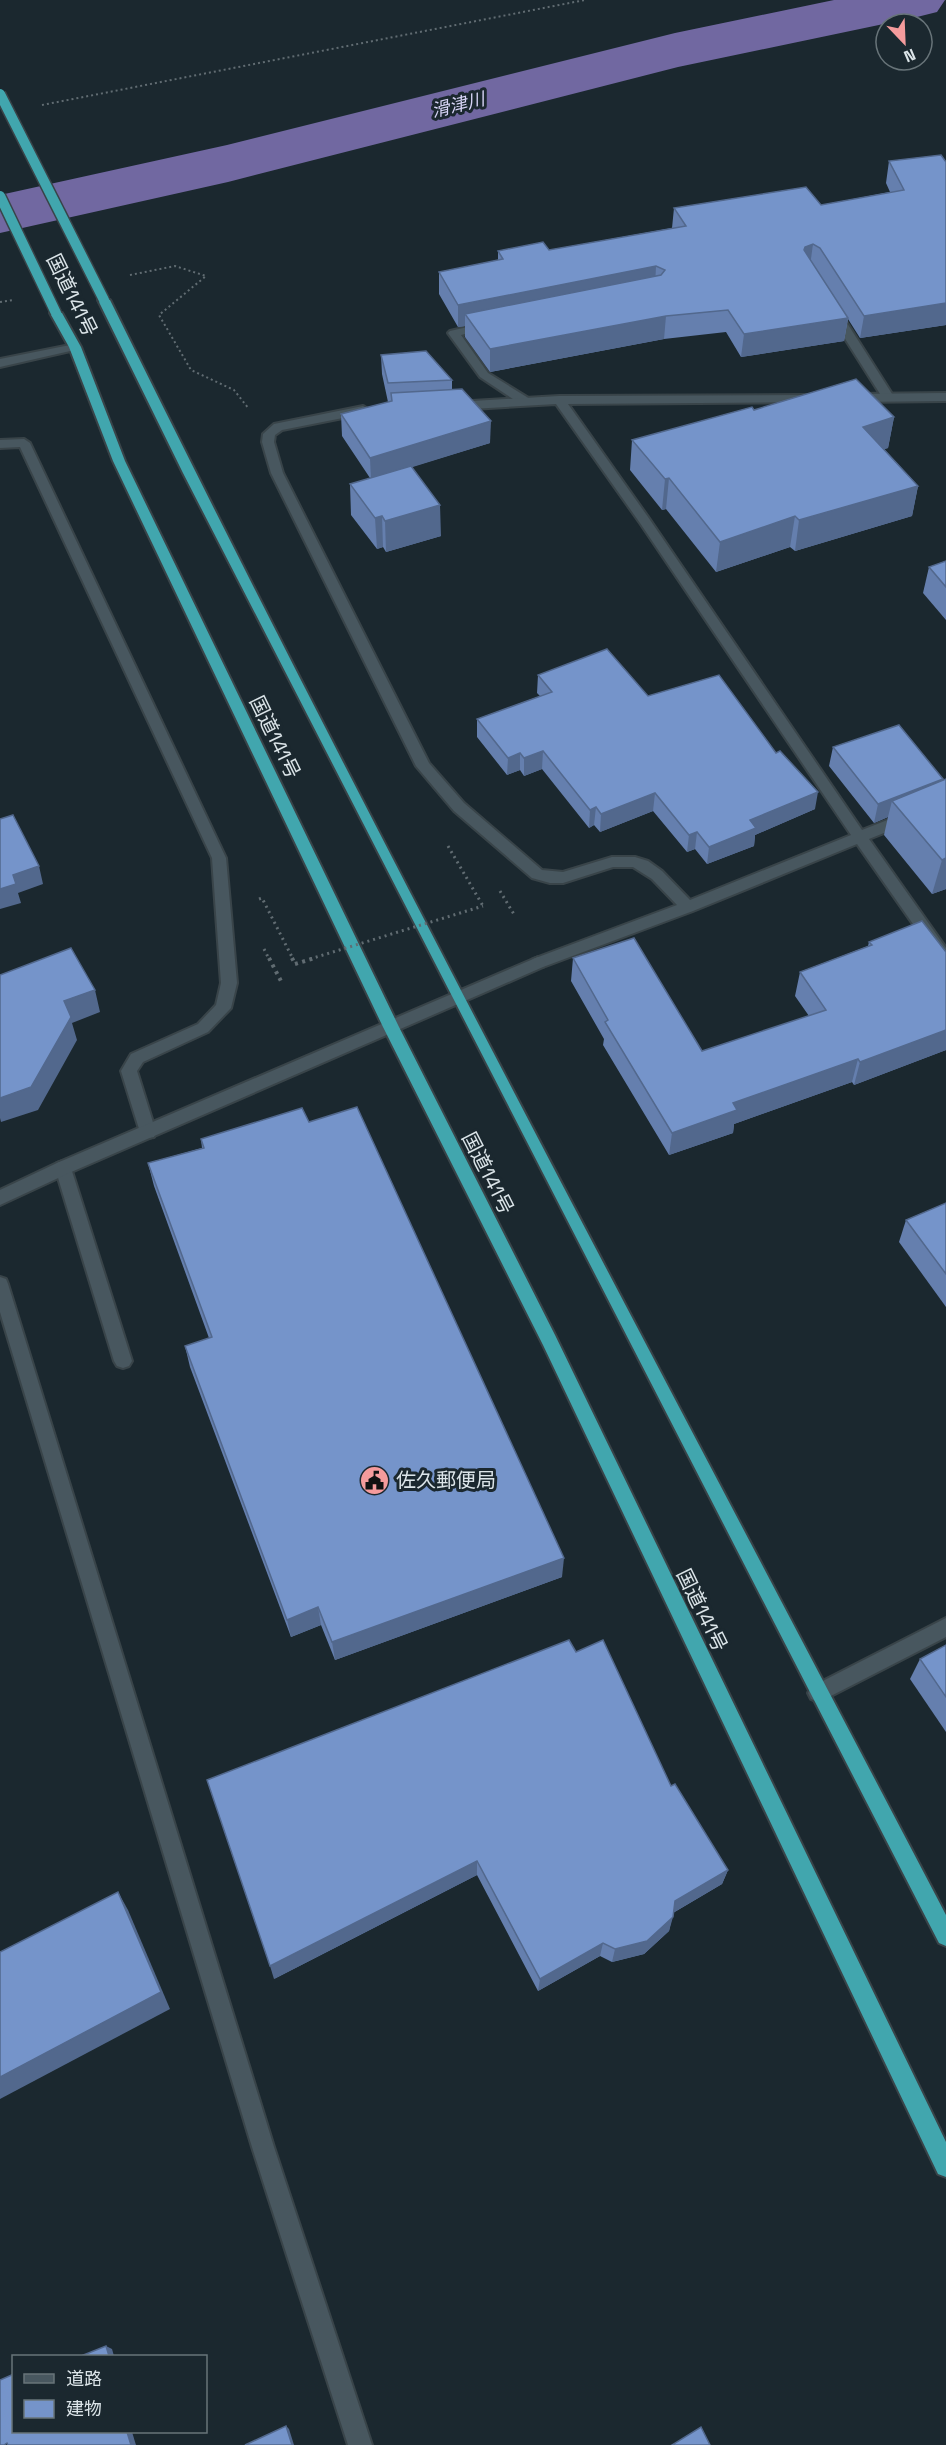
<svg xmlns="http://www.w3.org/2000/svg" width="946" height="2445" font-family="'Space Grotesk','Noto Sans JP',sans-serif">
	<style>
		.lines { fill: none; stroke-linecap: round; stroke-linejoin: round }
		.river { fill: #7168a1; fill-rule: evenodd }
		.service-casing { stroke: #394449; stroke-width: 4 }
		.minor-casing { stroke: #394449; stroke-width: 4 }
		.tertiary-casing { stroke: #394449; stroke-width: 4 }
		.trunk-casing { stroke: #394449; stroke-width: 4 }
		.path-far2 { stroke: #616c72; stroke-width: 2; stroke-dasharray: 2 3; stroke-linecap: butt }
		.path-far1 { stroke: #616c72; stroke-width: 3; stroke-dasharray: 2 4; stroke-linecap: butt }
		.path { stroke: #616c72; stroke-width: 4; stroke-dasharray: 3 4.5; stroke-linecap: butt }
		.service { fill: #48575f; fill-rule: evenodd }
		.minor { fill: #48575f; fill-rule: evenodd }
		.tertiary { fill: #48575f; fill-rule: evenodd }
		.trunk { fill: #41a6ae; fill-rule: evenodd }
		.trunk-bridge-casing { stroke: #394449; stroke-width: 13; stroke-linecap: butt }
		.path-bridge-far1 { stroke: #616c72; stroke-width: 3; stroke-dasharray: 2 4; stroke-linecap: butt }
		.path-bridge { stroke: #616c72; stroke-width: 4; stroke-dasharray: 3 4.5; stroke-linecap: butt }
		.trunk-bridge { stroke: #41a6ae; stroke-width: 10 }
		.wall { fill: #657fae }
		.shaded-wall { fill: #52688d }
		.building { fill: #7594ca; stroke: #52688d; stroke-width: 1.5 }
		.labels { text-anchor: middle; stroke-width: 6; stroke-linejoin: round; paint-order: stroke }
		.far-water-label { font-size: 18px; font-style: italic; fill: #d7d4f6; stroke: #1b282f }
		.street-label { font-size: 20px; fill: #dce5e9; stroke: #1b282f }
		.poi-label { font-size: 20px; fill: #dce5e9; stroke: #1b282f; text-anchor: start }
	</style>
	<rect width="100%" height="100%" fill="#1b282f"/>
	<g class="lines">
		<path class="river" d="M834,0H945L937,12L917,17L678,67L228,182L0,233V195L227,145L675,33Z"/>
		<defs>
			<g id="service">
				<path d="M834,309L840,312L894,397L892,400L888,401L882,397L828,312Z"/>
				<path d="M485,323L489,324V328L461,335L488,373L530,399V405H522L480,377L448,333L450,331Z"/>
				<path d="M63,1161L69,1163L71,1168L132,1361L129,1366L123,1368L117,1366L114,1361L55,1168L57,1163Z"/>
				<path d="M946,1618V1637L825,1699L818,1702L811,1699L808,1693L811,1687Z"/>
			</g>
			<g id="minor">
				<path d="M75,344L79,345V349L0,367V359Z"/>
				<path d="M946,393V401L854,402L848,398L854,394Z"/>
				<path d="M810,395L816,399L814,402L568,404L648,517L862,830L946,797V808L869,839L946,948V966L941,964L857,844L693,911L543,967H533L530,963L533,959L677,905L652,879L633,867H613L563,883H550L532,878L454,811L416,766L271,473L262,442L263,434L274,424L363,406L369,410L363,414L282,430L275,435L274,442L283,473L429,763L464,803L542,870L563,872L612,857H635L648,861L662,871L690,900L851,835L640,523L556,404L455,410L449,406L455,402L559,396Z"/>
				<path d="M24,439L30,443L226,858L237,983L231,1008L208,1032L143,1062L137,1071L156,1132L154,1137L148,1138L142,1137L140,1132L121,1071L131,1054L198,1024L216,1005L221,983L212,858L20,447L0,448V440Z"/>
				<path d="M0,1277L6,1279L8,1284L274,2147L372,2445H348L252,2147L0,1312Z"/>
			</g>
			<path id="tertiary" d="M538,957L543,959L546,963L543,967L69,1173L0,1205V1190L57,1163Z"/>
			<g id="trunk">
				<path d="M104,297L110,300C378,843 665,1378 946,1915V1946L939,1943L183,473L98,300Z"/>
				<path d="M56,310L62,313L81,347L125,461L399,1027L555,1335L946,2142V2177L938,2174L543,1345L383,1027L113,461L69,347L50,313Z"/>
			</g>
		</defs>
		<use href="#service" class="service-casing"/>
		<use href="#minor" class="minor-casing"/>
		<use href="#tertiary" class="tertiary-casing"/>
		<use href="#trunk" class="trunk-casing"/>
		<g class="path-far2">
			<path d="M42,105L585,0"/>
			<path d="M130,275L175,266L206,276L159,315L191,370L234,390L249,409"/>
			<path d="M0,302L14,300"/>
		</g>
		<g class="path-far1">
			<path d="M448,846L483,906"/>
			<path d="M500,891L515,916"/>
			<path d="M259,899L262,898L293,959"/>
			<path d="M264,949L269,959"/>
		</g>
		<g class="path">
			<path d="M269,958L282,983"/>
			<path d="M292,958L295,964"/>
		</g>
		<use href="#service" class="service"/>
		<use href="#minor" class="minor"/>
		<use href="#tertiary" class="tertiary"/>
		<use href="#trunk" class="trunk"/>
		<defs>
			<g id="trunk-bridge">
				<path d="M0,94L104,300"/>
				<path d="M0,196L56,313"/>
			</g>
		</defs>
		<use href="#trunk-bridge" class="trunk-bridge-casing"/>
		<path class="path-bridge-far1" d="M310,959L483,906"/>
		<path class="path-bridge" d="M295,964L315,958"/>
		<use href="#trunk-bridge" class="trunk-bridge"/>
	</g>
	<g class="wall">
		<path d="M889,161L946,162V325L860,338L848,319L844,341L741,357L726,332L664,339L490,372L465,337V326L458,327L439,294V272L498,260V251L549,250L672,228L674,208L821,205L890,192L886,183Z"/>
		<path d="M381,355L452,380V390L490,443L411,467L441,536L386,552L383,547L377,549L351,515L350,484L370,478L342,436L341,414L388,402L382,374Z"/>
		<path d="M754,410L894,417L888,448L884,449L918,486L912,516L795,551L790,547L716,572L666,509L662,510L630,470L632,440Z"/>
		<path d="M946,561V620L923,593L929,567Z"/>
		<path d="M538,675L648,696L815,809L755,835L754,846L707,864L695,849L687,852L653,811L600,832L594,825L589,828L542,769L524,776L520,770L507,775L477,737V719L540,696L537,693Z"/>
		<path d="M833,747L943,779L946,889L932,894L884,835L888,817L874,823L829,766Z"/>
		<path d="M869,942L946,952V1050L854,1085L852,1082L734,1124L733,1133L669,1155L603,1045L604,1039L571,981L573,958L702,1051L809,1016L795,996L800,972L868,946Z"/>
		<path d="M309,1122L562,1577L335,1660L321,1625L291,1637L190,1367L185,1346L209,1338L154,1186L148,1163L202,1148L201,1139Z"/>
		<path d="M946,1203V1307L899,1242L906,1220Z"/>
		<path d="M946,1645V1732L910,1679L920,1659Z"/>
		<path d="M576,1652L671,1786L728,1870L722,1884L673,1913L669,1931L644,1954L612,1962L600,1956L538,1991L477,1875L274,1979Z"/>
	</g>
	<g class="shaded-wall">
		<path d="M813,244L810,266L802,269L805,247Z"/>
		<path d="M656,266L655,288L465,314V326L458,327V305Z"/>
		<path d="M946,303V325L860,338L864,316Z"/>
		<path d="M666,316L664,339L490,372V349Z"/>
		<path d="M848,318L844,341L741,357L744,334Z"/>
		<path d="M894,417L888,448L857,458L863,427Z"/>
		<path d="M491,421L490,443L371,480L370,458Z"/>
		<path d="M669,478L666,509L662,510L665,479Z"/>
		<path d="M918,486L912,516L795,551L799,520Z"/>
		<path d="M440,505L441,536L386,552L385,521Z"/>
		<path d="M382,516L383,547L377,549L375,518Z"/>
		<path d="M795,516L790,547L716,572L720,542Z"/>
		<path d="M543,751L542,769L524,776V758Z"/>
		<path d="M520,753V770L507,775L508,758Z"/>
		<path d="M943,779L902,812L892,801L888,817L874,823L878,804Z"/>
		<path d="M818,792L815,809L755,835L754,846L707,864L709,847L750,820Z"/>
		<path d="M655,793L653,811L600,832L601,814Z"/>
		<path d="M596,807L594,825L589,828L590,810Z"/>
		<path d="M697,832L695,849L687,852L689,835Z"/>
		<path d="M946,858V889L932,894L942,860Z"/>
		<path d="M39,866L43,884L18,893L21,903L0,909V889L13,875Z"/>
		<path d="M95,990L100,1012L72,1023L77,1040L38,1110L1,1122L0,1118V1098L64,1001Z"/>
		<path d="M946,1030V1050L854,1085L860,1062Z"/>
		<path d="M858,1059L852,1082L734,1124L733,1133L669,1155L672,1133L733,1103Z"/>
		<path d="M564,1558L562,1577L335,1660L332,1642Z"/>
		<path d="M318,1607L321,1625L291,1637L287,1620Z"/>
		<path d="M477,1861V1875L274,1979L270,1966Z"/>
		<path d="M728,1870L722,1884L671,1914L675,1901Z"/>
		<path d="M118,1892L128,1910L170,2009L0,2099V2077Z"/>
		<path d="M673,1917L669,1931L644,1954L612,1962L615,1949Z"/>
		<path d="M603,1943L600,1956L538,1991L540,1979Z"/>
		<path d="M106,2346L112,2349L114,2356H109Z"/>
		<path d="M286,2426L289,2429L294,2445H292Z"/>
		<path d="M127,2432H132L136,2445H131Z"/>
	</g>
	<g class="building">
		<path d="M941,155L946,162V303L864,316L820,248L813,244L805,247L804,250L848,318L744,334L728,310L666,316L490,349L465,314L661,275L665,270L656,266L458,305L439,272L503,259L498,251L543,242L549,250L686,226L674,208L806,187L821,205L904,190L889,161Z"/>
		<path d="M426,351L452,380L388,383L381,355Z"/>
		<path d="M856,379L894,417L863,427L918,486L799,520L795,516L720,542L669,478L665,479L632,440L752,407L754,410Z"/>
		<path d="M462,389L491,421L370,458L341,414L392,401L391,393Z"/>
		<path d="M411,466L440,505L385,521L382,516L375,518L350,484Z"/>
		<path d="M946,561V587L929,567Z"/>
		<path d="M607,649L648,696L719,675L776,753L780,751L818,792L750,820L756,828L709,847L697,832L689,835L655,793L601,814L596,807L590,810L543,751L524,758L520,753L508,758L477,719L552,692L538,675Z"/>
		<path d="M899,725L943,779L878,804L833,747Z"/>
		<path d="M946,779V858L942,860L892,801Z"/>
		<path d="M13,815L39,866L13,875L16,884L0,889V819Z"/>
		<path d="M922,921L946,952V1030L860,1062L858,1059L733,1103L737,1110L672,1133L605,1022L608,1020L573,958L634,938L702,1051L826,1010L800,972L872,945L869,942Z"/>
		<path d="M71,948L95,990L64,1001L71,1017L31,1087L0,1098V975Z"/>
		<path d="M357,1107L564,1558L332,1642L318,1607L287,1620L185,1346L212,1337L148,1163L204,1148L201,1139L302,1108L309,1122Z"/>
		<path d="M946,1203V1274L906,1220Z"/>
		<path d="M569,1640L576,1652L603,1640L671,1786L675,1784L728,1870L675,1901L673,1917L647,1941L615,1949L603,1943L540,1979L477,1861L270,1966L207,1780Z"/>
		<path d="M946,1645V1697L920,1659Z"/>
		<path d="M118,1892L161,1992L0,2077V1952Z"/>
		<path d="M106,2346L109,2356H81Z"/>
		<path d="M14,2374V2432H127L131,2445H8L7,2443L4,2445H0V2380Z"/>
		<path d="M286,2426L292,2445H245Z"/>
		<path d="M701,2427L710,2445H672Z"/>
	</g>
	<defs>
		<symbol id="civic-disc" viewBox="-11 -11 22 22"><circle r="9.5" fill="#f59b9c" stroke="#1b282f"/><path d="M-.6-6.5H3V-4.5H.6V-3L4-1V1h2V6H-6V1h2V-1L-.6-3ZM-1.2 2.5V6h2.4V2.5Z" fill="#111"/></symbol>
	</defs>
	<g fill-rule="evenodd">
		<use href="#civic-disc" x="358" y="1464" width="33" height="33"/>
	</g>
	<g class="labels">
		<g class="far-water-label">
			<text transform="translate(458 105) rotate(-14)" y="6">滑津川</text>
		</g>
		<g class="street-label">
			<text transform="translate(72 295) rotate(64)" y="7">国道141号</text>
			<text transform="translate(275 737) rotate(64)" y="7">国道141号</text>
			<text transform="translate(488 1173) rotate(63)" y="7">国道141号</text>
			<text transform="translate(702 1610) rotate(64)" y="7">国道141号</text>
		</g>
		<g class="poi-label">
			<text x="396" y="1487">佐久郵便局</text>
		</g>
	</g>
	<rect x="12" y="2355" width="195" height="78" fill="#1b282f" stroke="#687479" stroke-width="1.5"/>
	<rect x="24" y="2374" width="30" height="9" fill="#48575f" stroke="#687479" stroke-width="1.5"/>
	<text x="66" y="2385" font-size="18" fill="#dce5e9">道路</text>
	<rect x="24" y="2400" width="30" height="18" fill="#7594ca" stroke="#687479" stroke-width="1.5"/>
	<text x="66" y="2415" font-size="18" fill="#dce5e9">建物</text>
	<g transform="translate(904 42) rotate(157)"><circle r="28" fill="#1b282f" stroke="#687479" stroke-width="1.5"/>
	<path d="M0-4.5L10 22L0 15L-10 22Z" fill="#f59b9c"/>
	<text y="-9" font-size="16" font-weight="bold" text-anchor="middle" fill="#dce5e9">N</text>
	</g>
</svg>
